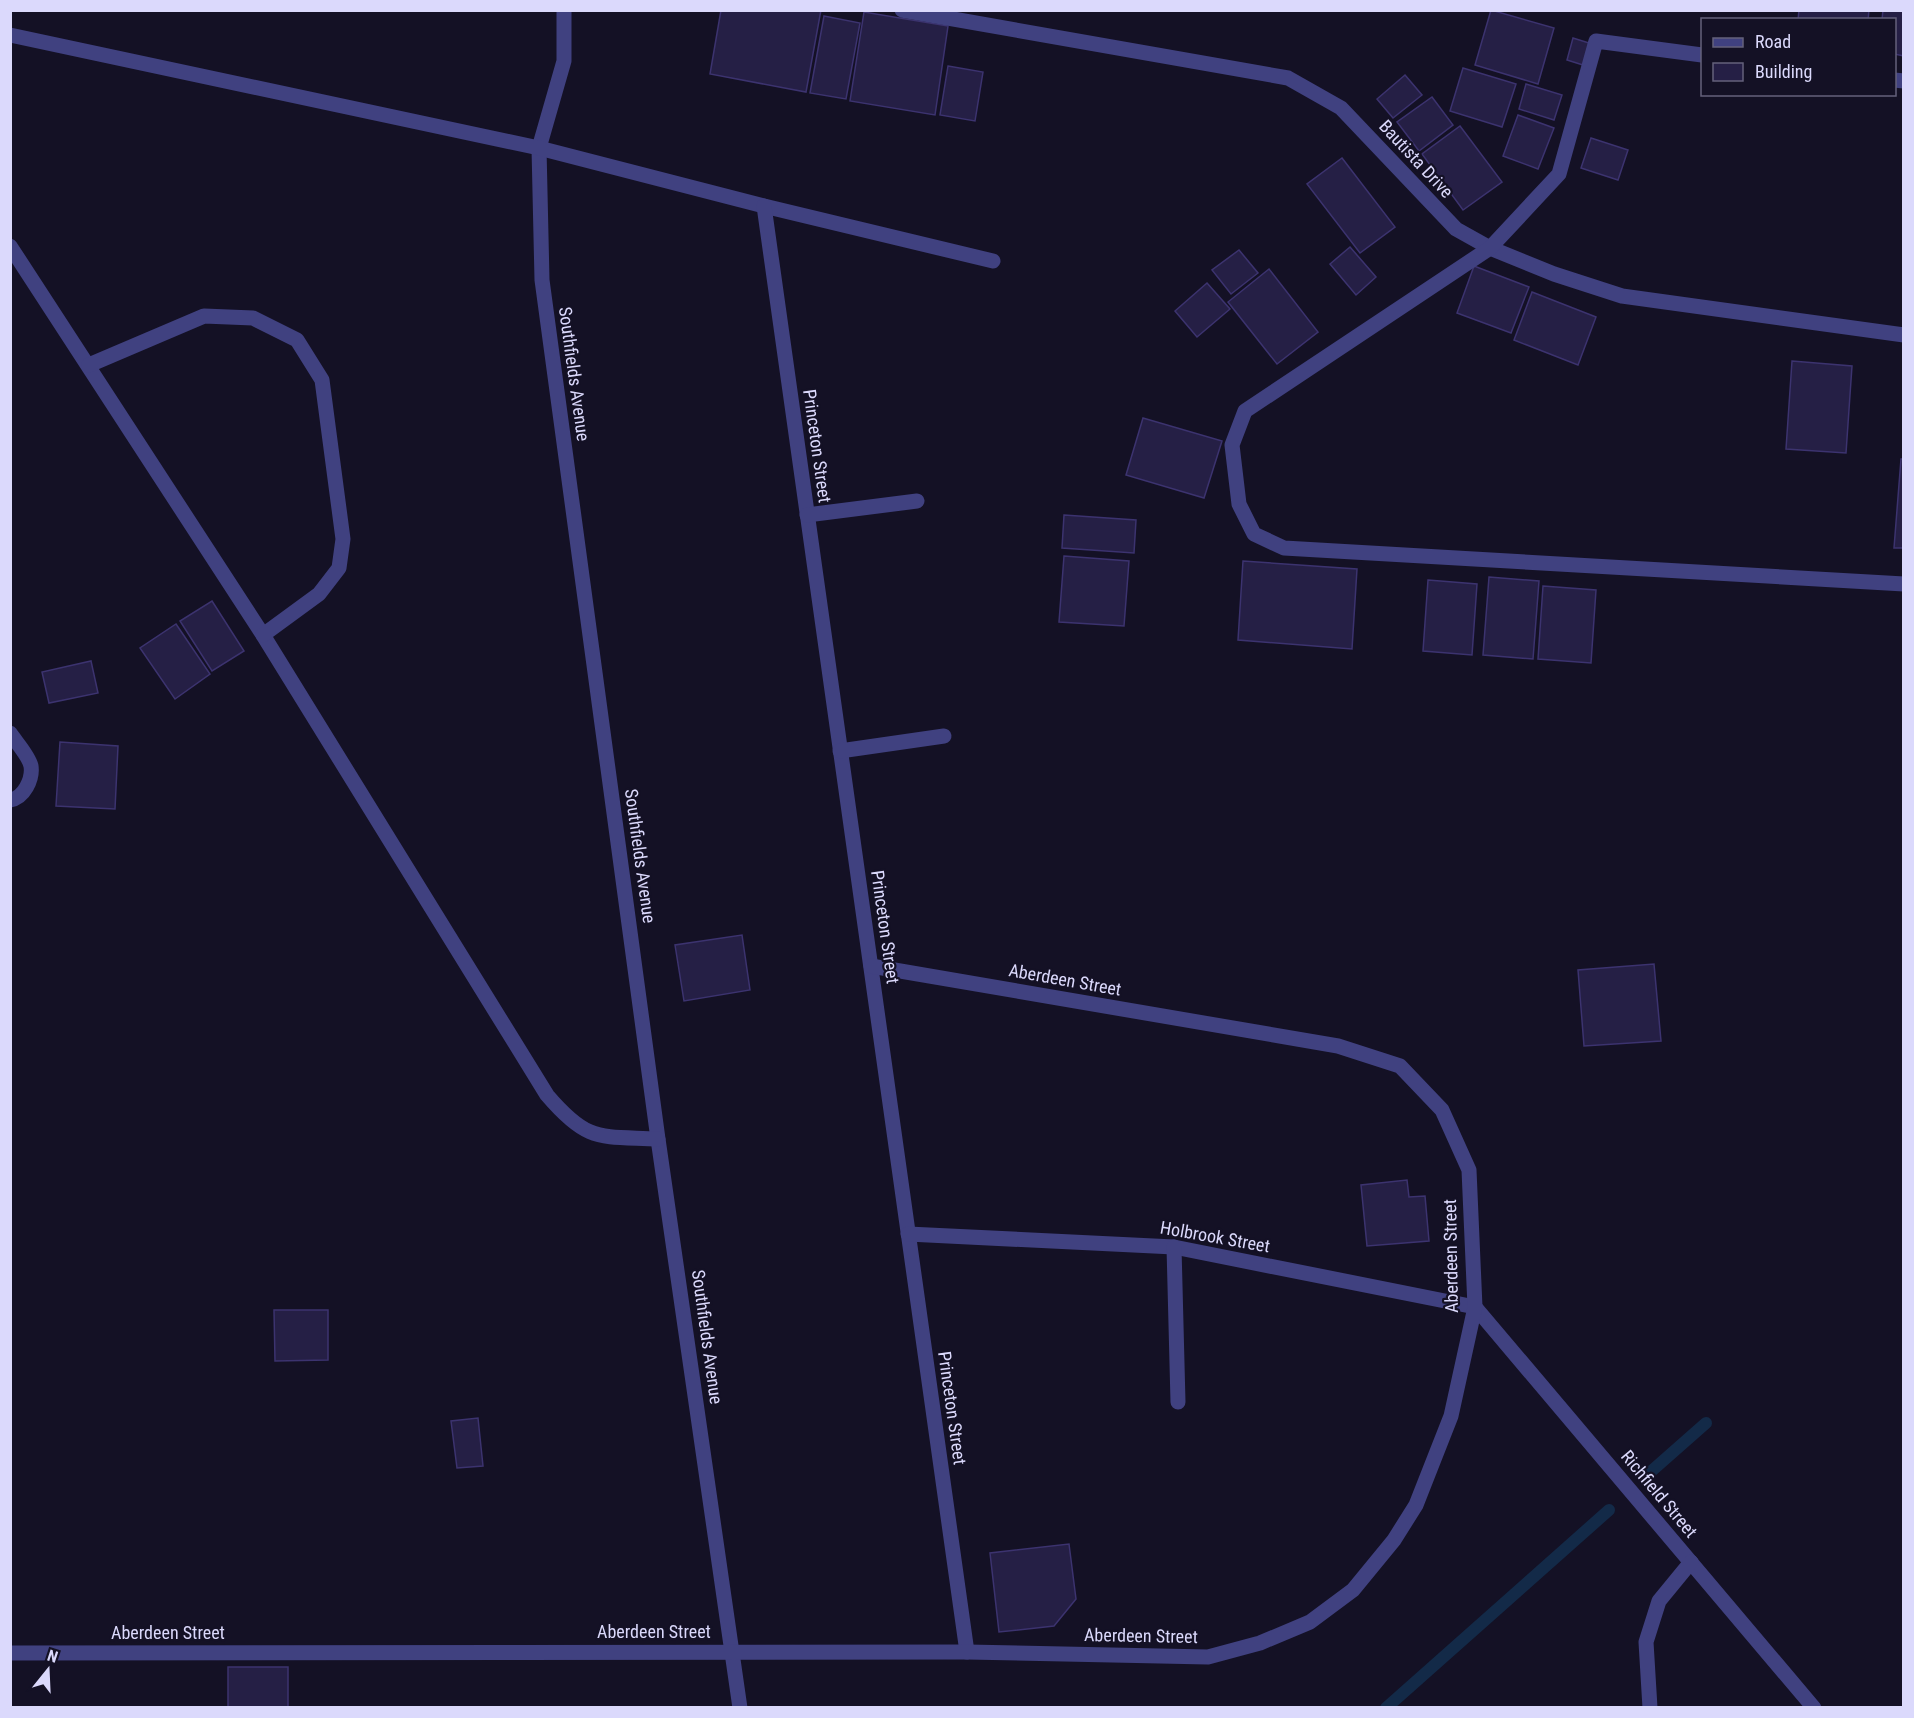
<svg xmlns="http://www.w3.org/2000/svg" width="1914" height="1718" font-family="'Roboto Condensed',sans-serif">
	<style>
		.lines { fill: none; stroke-linecap: round; stroke-linejoin: round }
		.stream { stroke: #132a48; stroke-width: 12 }
		.building { fill: #251f45; stroke: #3c336f; stroke-width: 1.5 }
		.street { stroke: #404180; stroke-width: 15 }
		.labels { text-anchor: middle; stroke-width: 4.5; stroke-linejoin: round; paint-order: stroke }
		.street-label { font-size: 18px; fill: #dbd9fc; stroke: #141125 }
	</style>
	<rect width="100%" height="100%" fill="#141125"/>
	<g class="lines">
		<g class="stream">
			<path d="M1647,1475L1706,1423"/>
			<path d="M1386,1708L1609,1510"/>
		</g>
	</g>
	<g class="building">
		<path d="M721,10H821L806,92L710,74Z"/>
		<path d="M1491,10L1554,28L1538,84L1475,65Z"/>
		<path d="M1799,10H1869L1868,20H1798Z"/>
		<path d="M1883,10H1904V56L1894,54V20H1882Z"/>
		<path d="M864,12L948,26L935,115L850,101Z"/>
		<path d="M824,16L860,23L846,99L810,93Z"/>
		<path d="M1573,38L1589,43L1583,65L1567,60Z"/>
		<path d="M948,66L983,72L975,121L940,115Z"/>
		<path d="M1463,68L1516,84L1502,127L1450,111Z"/>
		<path d="M1405,75L1422,95L1393,118L1377,99Z"/>
		<path d="M1526,84L1562,95L1554,120L1519,109Z"/>
		<path d="M1432,97L1453,125L1419,151L1397,122Z"/>
		<path d="M1518,115L1554,128L1538,169L1503,156Z"/>
		<path d="M1460,126L1502,182L1463,210L1422,154Z"/>
		<path d="M1591,138L1628,150L1618,180L1581,168Z"/>
		<path d="M1342,158L1395,227L1360,253L1307,184Z"/>
		<path d="M1350,247L1376,277L1356,295L1330,264Z"/>
		<path d="M1239,250L1258,273L1231,294L1212,270Z"/>
		<path d="M1474,266L1529,287L1511,333L1457,313Z"/>
		<path d="M1269,269L1318,332L1277,364L1228,302Z"/>
		<path d="M1207,283L1230,309L1197,337L1175,311Z"/>
		<path d="M1532,292L1596,317L1578,365L1514,340Z"/>
		<path d="M1792,361L1852,366L1846,453L1786,449Z"/>
		<path d="M1143,418L1222,441L1204,498L1126,475Z"/>
		<path d="M1901,459H1904V548H1894Z"/>
		<path d="M1064,515L1136,520L1134,553L1062,548Z"/>
		<path d="M1064,556L1129,561L1124,626L1059,622Z"/>
		<path d="M1243,561L1357,569L1352,649L1238,640Z"/>
		<path d="M1489,577L1539,581L1533,659L1483,655Z"/>
		<path d="M1428,580L1477,584L1472,655L1423,651Z"/>
		<path d="M1543,586L1596,590L1591,663L1538,659Z"/>
		<path d="M212,601L244,651L212,671L180,621Z"/>
		<path d="M176,624L210,674L175,699L140,648Z"/>
		<path d="M91,661L98,693L49,703L42,672Z"/>
		<path d="M60,742L118,746L115,809L56,806Z"/>
		<path d="M742,935L750,990L684,1001L675,945Z"/>
		<path d="M1654,964L1661,1041L1584,1046L1578,970Z"/>
		<path d="M1407,1180L1409,1197L1425,1196L1429,1241L1367,1246L1361,1185Z"/>
		<path d="M274,1310H328V1360L275,1361Z"/>
		<path d="M478,1418L483,1466L457,1468L451,1421Z"/>
		<path d="M1069,1544L1076,1599L1054,1626L999,1632L990,1553Z"/>
		<rect x="228" y="1667" width="60" height="41"/>
	</g>
	<g class="lines">
		<g class="street">
			<path d="M564,10V61L539,148L542,280L658,1139L740,1708"/>
			<path d="M902,10L1288,78L1341,108L1456,229L1490,248L1554,274L1622,296L1904,335"/>
			<path d="M10,35L539,148L764,206L993,261"/>
			<path d="M1702,55L1596,41L1559,174L1490,248L1245,411L1232,445L1239,504L1254,534L1284,548L1904,584"/>
			<path d="M1894,80L1904,81"/>
			<path d="M764,206L967,1652"/>
			<path d="M10,246L263,635L547,1095C588,1143 599,1136 658,1139"/>
			<path d="M89,365L204,316L253,318L297,340L322,380L343,539L339,568L319,594L263,635"/>
			<path d="M807,515L917,501"/>
			<path d="M10,733C16,742 29,756 31,766C33,779 24,798 10,800"/>
			<path d="M840,751L944,736"/>
			<path d="M908,1234L1174,1247L1475,1307L1814,1708"/>
			<path d="M1174,1247L1178,1402"/>
			<path d="M10,1653L967,1652L1208,1657L1260,1643L1310,1622L1353,1590L1394,1540L1416,1505L1451,1416L1475,1307L1469,1170L1442,1110L1400,1066L1338,1046L871,966"/>
			<path d="M1650,1708L1646,1642L1659,1601L1691,1562"/>
		</g>
	</g>
	<g class="labels">
		<g class="street-label">
			<text transform="translate(1416 159) rotate(47)" y="6">Bautista Drive</text>
			<text transform="translate(574 374) rotate(82)" y="6">Southfields Avenue</text>
			<text transform="translate(817 446) rotate(82)" y="6">Princeton Street</text>
			<text transform="translate(640 856) rotate(82)" y="6">Southfields Avenue</text>
			<text transform="translate(885 927) rotate(82)" y="6">Princeton Street</text>
			<text transform="translate(1065 980) rotate(10)" y="6">Aberdeen Street</text>
			<text transform="translate(1215 1237) rotate(10)" y="6">Holbrook Street</text>
			<text transform="translate(1451 1256) rotate(-91)" y="6">Aberdeen Street</text>
			<text transform="translate(707 1337) rotate(82)" y="6">Southfields Avenue</text>
			<text transform="translate(952 1408) rotate(82)" y="6">Princeton Street</text>
			<text transform="translate(1659 1494) rotate(50)" y="6">Richfield Street</text>
			<text x="654" y="1638">Aberdeen Street</text>
			<text x="168" y="1639">Aberdeen Street</text>
			<text transform="translate(1141 1636) rotate(1)" y="6">Aberdeen Street</text>
		</g>
	</g>
	<rect width="1914" height="1718" fill="none" stroke="#dbd9fc" stroke-width="24"/>
	<rect x="1701" y="18" width="195" height="78" fill="#141125" stroke="#64617b" stroke-width="1.5"/>
	<rect x="1713" y="38" width="30" height="9" fill="#404180" stroke="#64617b" stroke-width="1.5"/>
	<text x="1755" y="48" font-size="18" fill="#dbd9fc">Road</text>
	<rect x="1713" y="63" width="30" height="18" fill="#251f45" stroke="#64617b" stroke-width="1.5"/>
	<text x="1755" y="78" font-size="18" fill="#dbd9fc">Building</text>
	<g transform="translate(48 1670) rotate(18)" stroke="#141125" stroke-width="4.5" paint-order="stroke">
	<path d="M0-4.5L10 22L0 15L-10 22Z" fill="#dbd9fc"/>
	<text y="-9" font-size="16" font-weight="bold" text-anchor="middle" fill="#dbd9fc">N</text>
	</g>
</svg>
